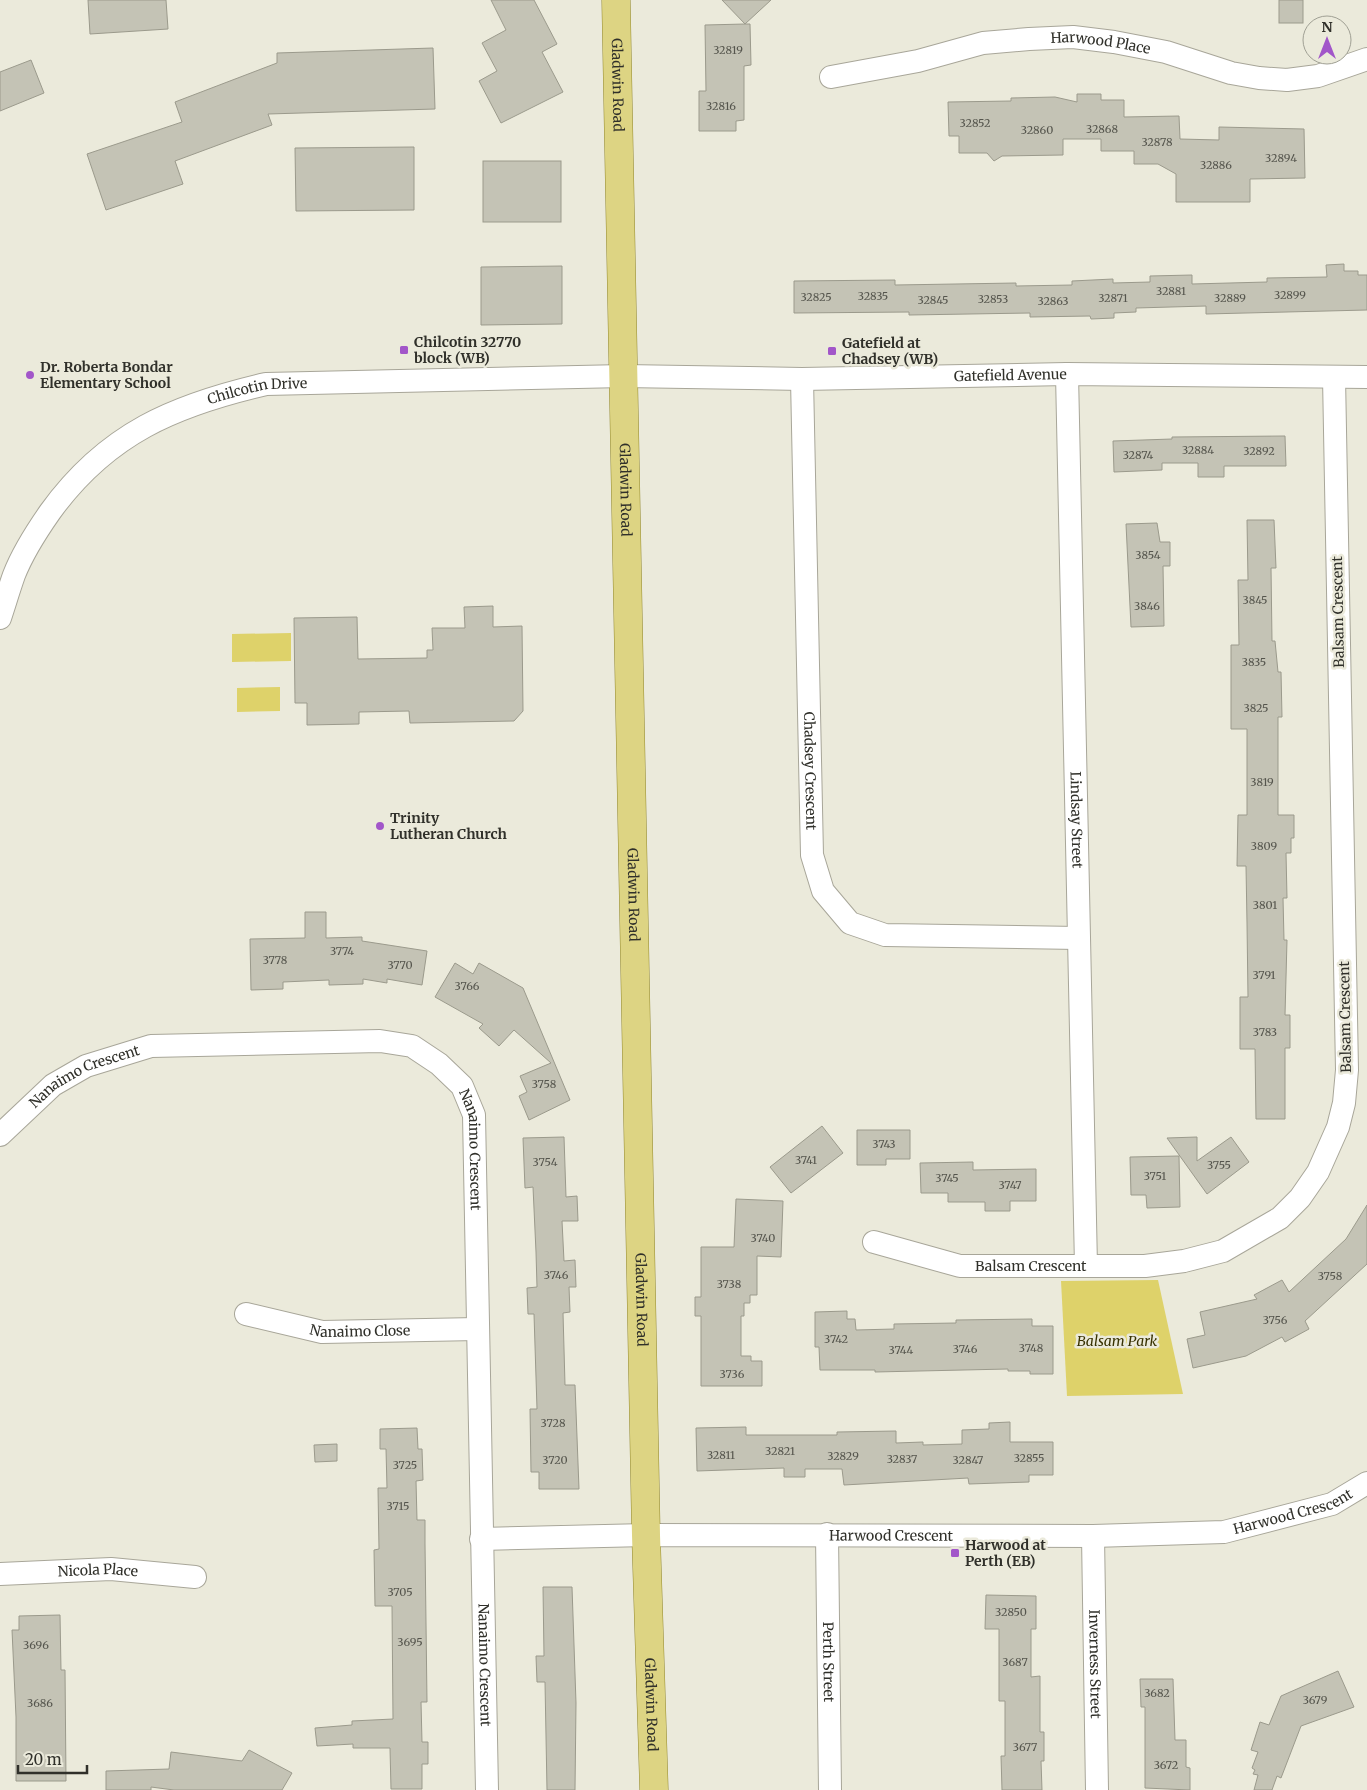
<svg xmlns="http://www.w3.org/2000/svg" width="1367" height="1790" font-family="Merriweather,serif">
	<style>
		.green { fill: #ded26a }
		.building { fill: #c4c3b5; stroke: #9b9a8c }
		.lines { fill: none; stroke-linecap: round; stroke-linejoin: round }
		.minor-casing { stroke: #a8a699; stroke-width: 24 }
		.major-casing { stroke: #92882e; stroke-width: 29 }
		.minor { stroke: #fff; stroke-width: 22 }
		.major { stroke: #ddd483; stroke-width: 28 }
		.poi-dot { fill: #a256c9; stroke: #ebeadb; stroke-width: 2 }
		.labels { text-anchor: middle; stroke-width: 5; stroke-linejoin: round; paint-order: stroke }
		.number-label { font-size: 11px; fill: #55554d }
		.street-label { font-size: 14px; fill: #30302a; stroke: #ebeadb }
		.poi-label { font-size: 14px; font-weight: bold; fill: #30302a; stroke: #ebeadb; text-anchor: start }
		.park-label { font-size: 14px; font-style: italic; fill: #383202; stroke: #ebeadb }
	</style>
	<rect width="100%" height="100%" fill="#ebeadb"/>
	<g class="green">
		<path d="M291,633V661L232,662V634Z"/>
		<path d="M280,687V711L237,712V688Z"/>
		<path d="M1158,1280L1183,1394L1067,1396L1061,1281Z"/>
	</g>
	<g class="building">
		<path d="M88,0H166L168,29L90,34Z"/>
		<path d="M491,0H534L557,44L542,52L563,92L501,123L479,81L497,71L482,43L506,30Z"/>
		<path d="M722,0H771L745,24H750L751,65L744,66V120L736,121V131H699V91H706L705,25L745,24Z"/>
		<rect x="1279" y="0" width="24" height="23"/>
		<path d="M433,48L435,109L268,114L272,125L175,161L183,184L106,210L87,154L182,122L175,102L277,63V53Z"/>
		<path d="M31,60L44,93L0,111V72Z"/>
		<path d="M1077,94H1101V100H1124V117L1179,116L1180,139L1219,140V127L1304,129L1305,178L1250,179V202H1176V174L1158,164H1134V151H1101V139H1063V155L1002,156L994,161L987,153H959V136H949L948,102L1011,101V98L1055,97L1077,102Z"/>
		<path d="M414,147V210L296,211L295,148Z"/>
		<rect x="483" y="161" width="78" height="61"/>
		<path d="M1344,264V271H1358V275H1367V310L1206,314V306L1136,308V312L1114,313V318L1091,319L1090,316L1030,317V313L909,315V312L794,313V281L895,280V285L1016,283V286L1072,285V281L1113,279V283L1150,282V276L1192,275V284L1267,282V278L1327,277L1326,265Z"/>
		<path d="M562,266V324L481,325V267Z"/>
		<path d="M1285,436L1286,466H1224V477H1198V463H1162V470L1114,472L1113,441L1172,439V437Z"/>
		<path d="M1247,520H1274L1276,568H1271L1272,641H1275L1278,672H1281L1282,717H1278V815H1294V838H1291V853H1286L1287,898H1283L1284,940H1287L1285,1015H1290V1048H1285V1119H1256L1255,1049H1240V997H1248L1247,923L1246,866H1237L1238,815H1247V729H1231V645H1239L1238,580H1248Z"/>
		<path d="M1157,523L1160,542H1170V566H1163L1164,626L1131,627L1126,524Z"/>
		<path d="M493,606V627L522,626L523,711L514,721L410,723L409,711L359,712V724L307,725V703H295L294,618L357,617L358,659L427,658V650H433L432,628H465L464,607Z"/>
		<path d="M305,912H326V938L362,937V941L427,951L422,985L387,979V983L363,979V984L329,985V980L283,982V989L251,990L250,939L305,938Z"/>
		<path d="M455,963L473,974L479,963L523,988L570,1100L529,1120L519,1096L527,1092L520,1076L551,1063L514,1030L499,1046L479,1028L483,1024L435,997Z"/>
		<path d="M822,1126L843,1153L791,1193L770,1167Z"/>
		<path d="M857,1130H910V1159H886V1165H857Z"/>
		<path d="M564,1137L566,1197L577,1196L578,1221H562L564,1261L575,1260L576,1287H569L570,1312L563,1313L565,1385H575L579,1489H539V1472H531L530,1409H537L534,1314H528L527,1288L537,1287L536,1252L533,1187L525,1188L523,1138Z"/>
		<path d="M1197,1137V1161L1231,1137L1249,1162L1207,1194L1167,1138Z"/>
		<path d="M1179,1156L1180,1207L1147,1208L1146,1195H1131L1130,1157Z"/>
		<path d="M973,1162V1170L1036,1169V1201H1010V1211H985V1202H948V1193H921L920,1163Z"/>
		<path d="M736,1199L783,1201L781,1257L757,1256V1295H750V1303H744V1316H741V1356H751V1361H762V1386H701V1316H695V1297H701V1247H734Z"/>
		<path d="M1367,1205V1264L1305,1321L1309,1329L1285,1342L1282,1337L1246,1356L1193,1368L1187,1339L1205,1335L1200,1312L1257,1299L1254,1295L1282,1280L1289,1292L1346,1239Z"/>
		<path d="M847,1311V1319H855L856,1330L894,1329V1324L956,1323V1320L1032,1319V1326H1053V1374H1030V1371H1008V1369L875,1372V1370H820L819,1347H815V1312Z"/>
		<path d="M1010,1422V1442H1053V1475H1029V1482L969,1484L968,1478L844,1485L842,1469H805V1477H784V1468L697,1471L696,1428L746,1427V1435H837V1432L896,1431V1443L923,1442V1445L962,1444V1430L989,1429V1423Z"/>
		<path d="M417,1428L418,1449H422L423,1480L416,1481L417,1520H425V1544L427,1702H421L422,1742H428V1764H422V1789H391L390,1748H353V1744L317,1746L315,1728L352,1725V1721L393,1719L392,1606H375L374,1550L379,1549L378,1488H387L386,1449H380V1429Z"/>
		<path d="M337,1444V1461L315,1462L314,1445Z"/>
		<path d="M543,1587H572L576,1703L575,1790H547L545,1682H537L536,1656H544Z"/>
		<path d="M986,1595L1036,1596V1629H1031V1677L1040,1676V1732H1044V1761H1041L1042,1790H1002L1001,1756H1005V1701H999V1629H985Z"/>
		<path d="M60,1615L61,1670H65L66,1781H16V1717L12,1630H19V1616Z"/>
		<path d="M1338,1671L1354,1707L1301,1726L1281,1778L1277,1776L1272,1790H1254L1258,1775L1253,1774L1255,1770L1252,1768L1258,1752L1251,1750L1260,1722L1269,1725L1281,1696Z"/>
		<path d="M1140,1679H1173L1175,1740H1186V1767L1190,1768V1790L1145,1788V1707H1141Z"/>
		<path d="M249,1750L292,1773L282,1790H174L151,1787V1790H106V1771L169,1769L171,1752L242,1761Z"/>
	</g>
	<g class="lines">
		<defs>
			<g id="minor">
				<path id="s1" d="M831,77L918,61L983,43L1029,39L1073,37L1114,42L1166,52L1231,73L1259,78L1287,80L1318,76L1367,59"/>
				<path id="s2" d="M1067,374L1086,1266"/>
				<path id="s3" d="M802,379L812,855L823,891L850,923L885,935L1078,938"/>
				<path id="s4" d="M0,618C5,603 9,589 14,575C23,552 36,532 50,512C107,433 175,405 266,384L624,376L802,379L1067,374L1367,377"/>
				<path id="s5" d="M0,1135L53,1085L86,1066L151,1046L380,1041L412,1046L439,1064L462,1086L474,1115L487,1790"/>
				<path id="s6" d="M874,1242L960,1266H1145L1184,1261L1223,1251L1280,1218L1300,1198L1318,1172L1338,1127L1344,1103L1347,1070L1334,377"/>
				<path id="s7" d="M246,1314L322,1332L477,1329"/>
				<path id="s8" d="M827,1534L830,1790"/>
				<path id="s9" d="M1093,1536L1097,1790"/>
				<path id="s10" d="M481,1539L646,1535L1093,1536L1224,1532L1332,1504L1367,1483"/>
				<path id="s11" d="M0,1574L111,1569L195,1577"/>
			</g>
			<g id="major">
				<path id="s12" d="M616,0L646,1535L654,1790"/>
			</g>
		</defs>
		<use href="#minor" class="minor-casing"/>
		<use href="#major" class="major-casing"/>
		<use href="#minor" class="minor"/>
		<use href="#major" class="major"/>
	</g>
	<g class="poi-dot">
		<rect x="399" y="345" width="10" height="10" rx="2.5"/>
		<rect x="827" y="346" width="10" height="10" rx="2.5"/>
		<circle cx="30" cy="375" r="5"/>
		<circle cx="380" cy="826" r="5"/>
		<rect x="950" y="1548" width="10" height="10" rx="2.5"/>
	</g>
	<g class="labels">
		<g class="number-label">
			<text x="728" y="54">32819</text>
			<text x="721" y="110">32816</text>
			<text x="975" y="127">32852</text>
			<text x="1102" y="133">32868</text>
			<text x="1037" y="134">32860</text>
			<text x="1157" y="146">32878</text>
			<text x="1281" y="162">32894</text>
			<text x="1216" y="169">32886</text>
			<text x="1171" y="295">32881</text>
			<text x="1290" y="299">32899</text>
			<text x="873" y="300">32835</text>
			<text x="816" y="301">32825</text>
			<text x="1113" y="302">32871</text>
			<text x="1230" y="302">32889</text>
			<text x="993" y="303">32853</text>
			<text x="933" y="304">32845</text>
			<text x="1053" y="305">32863</text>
			<text x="1198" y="454">32884</text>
			<text x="1259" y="455">32892</text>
			<text x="1138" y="459">32874</text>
			<text x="1148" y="559">3854</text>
			<text x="1255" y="604">3845</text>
			<text x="1147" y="610">3846</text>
			<text x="1254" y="666">3835</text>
			<text x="1256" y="712">3825</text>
			<text x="1262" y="786">3819</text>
			<text x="1264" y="850">3809</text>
			<text x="1265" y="909">3801</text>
			<text x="342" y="955">3774</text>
			<text x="275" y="964">3778</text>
			<text x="400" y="969">3770</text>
			<text x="1264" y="979">3791</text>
			<text x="467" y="990">3766</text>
			<text x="1265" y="1036">3783</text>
			<text x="544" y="1088">3758</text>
			<text x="884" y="1148">3743</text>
			<text x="806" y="1164">3741</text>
			<text x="545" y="1166">3754</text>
			<text x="1219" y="1169">3755</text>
			<text x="1155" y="1180">3751</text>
			<text x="947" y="1182">3745</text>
			<text x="1010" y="1189">3747</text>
			<text x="763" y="1242">3740</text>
			<text x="556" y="1279">3746</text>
			<text x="1330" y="1280">3758</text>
			<text x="729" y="1288">3738</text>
			<text x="1275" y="1324">3756</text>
			<text x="836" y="1343">3742</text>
			<text x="1031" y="1352">3748</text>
			<text x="965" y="1353">3746</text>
			<text x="901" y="1354">3744</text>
			<text x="732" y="1378">3736</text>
			<text x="553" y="1427">3728</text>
			<text x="780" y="1455">32821</text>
			<text x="721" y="1459">32811</text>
			<text x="843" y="1460">32829</text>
			<text x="1029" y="1462">32855</text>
			<text x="902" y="1463">32837</text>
			<text x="555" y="1464">3720</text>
			<text x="968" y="1464">32847</text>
			<text x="405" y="1469">3725</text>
			<text x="398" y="1510">3715</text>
			<text x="400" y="1596">3705</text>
			<text x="1011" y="1616">32850</text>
			<text x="410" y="1646">3695</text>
			<text x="36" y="1649">3696</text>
			<text x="1015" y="1666">3687</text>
			<text x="1157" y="1697">3682</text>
			<text x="1315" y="1704">3679</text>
			<text x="40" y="1707">3686</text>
			<text x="1025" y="1751">3677</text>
			<text x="1166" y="1769">3672</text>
		</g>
		<g class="street-label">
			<text dy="5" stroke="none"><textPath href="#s1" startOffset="274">Harwood Place</textPath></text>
			<text dy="5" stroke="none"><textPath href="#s12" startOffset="85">Gladwin Road</textPath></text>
			<text dy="5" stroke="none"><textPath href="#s4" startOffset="1120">Gatefield Avenue</textPath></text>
			<text dy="5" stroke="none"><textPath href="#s4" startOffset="366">Chilcotin Drive</textPath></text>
			<text dy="5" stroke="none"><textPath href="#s12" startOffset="490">Gladwin Road</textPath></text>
			<text transform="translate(1338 612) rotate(-91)" y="5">Balsam Crescent</text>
			<text dy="5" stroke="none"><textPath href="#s3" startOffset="392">Chadsey Crescent</textPath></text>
			<text dy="5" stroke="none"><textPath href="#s2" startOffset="446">Lindsay Street</textPath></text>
			<text dy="5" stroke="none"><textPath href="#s12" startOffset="895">Gladwin Road</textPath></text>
			<text transform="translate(1345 1017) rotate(-91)" y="5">Balsam Crescent</text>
			<text dy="5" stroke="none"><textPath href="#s5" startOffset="105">Nanaimo Crescent</textPath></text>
			<text dy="5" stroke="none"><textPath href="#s5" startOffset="570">Nanaimo Crescent</textPath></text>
			<text dy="5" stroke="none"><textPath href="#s6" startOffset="160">Balsam Crescent</textPath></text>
			<text dy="5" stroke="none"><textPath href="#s12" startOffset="1300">Gladwin Road</textPath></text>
			<text dy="5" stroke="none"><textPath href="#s7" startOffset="116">Nanaimo Close</textPath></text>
			<text dy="5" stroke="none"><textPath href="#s10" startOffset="815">Harwood Crescent</textPath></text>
			<text dy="5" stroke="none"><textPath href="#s10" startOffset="410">Harwood Crescent</textPath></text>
			<text dy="5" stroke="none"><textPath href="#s11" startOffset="98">Nicola Place</textPath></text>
			<text dy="5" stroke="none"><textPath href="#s8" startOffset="128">Perth Street</textPath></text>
			<text dy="5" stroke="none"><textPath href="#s9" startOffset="128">Inverness Street</textPath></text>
			<text dy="5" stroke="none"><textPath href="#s5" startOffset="1086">Nanaimo Crescent</textPath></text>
			<text dy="5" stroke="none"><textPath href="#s12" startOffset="1705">Gladwin Road</textPath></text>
		</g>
		<g class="poi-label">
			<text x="414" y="347">Chilcotin 32770<tspan x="414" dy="16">block (WB)</tspan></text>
			<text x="842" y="348">Gatefield at<tspan x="842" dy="16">Chadsey (WB)</tspan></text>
			<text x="40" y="372">Dr. Roberta Bondar<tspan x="40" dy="16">Elementary School</tspan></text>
			<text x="390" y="823">Trinity<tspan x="390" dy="16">Lutheran Church</tspan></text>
			<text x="965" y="1550">Harwood at<tspan x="965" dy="16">Perth (EB)</tspan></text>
		</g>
		<g class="park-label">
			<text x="1117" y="1346">Balsam Park</text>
		</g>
	</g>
	<g transform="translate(1327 40)"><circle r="24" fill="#ebeadb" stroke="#a0a094"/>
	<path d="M0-4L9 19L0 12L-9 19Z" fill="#a256c9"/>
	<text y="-8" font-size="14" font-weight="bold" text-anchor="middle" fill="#30302a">N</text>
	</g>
	<path d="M18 1765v8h69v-8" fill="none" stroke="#30302a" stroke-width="2.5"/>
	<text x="25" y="1765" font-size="15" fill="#30302a" stroke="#ebeadb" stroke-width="4" paint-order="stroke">20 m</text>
</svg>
